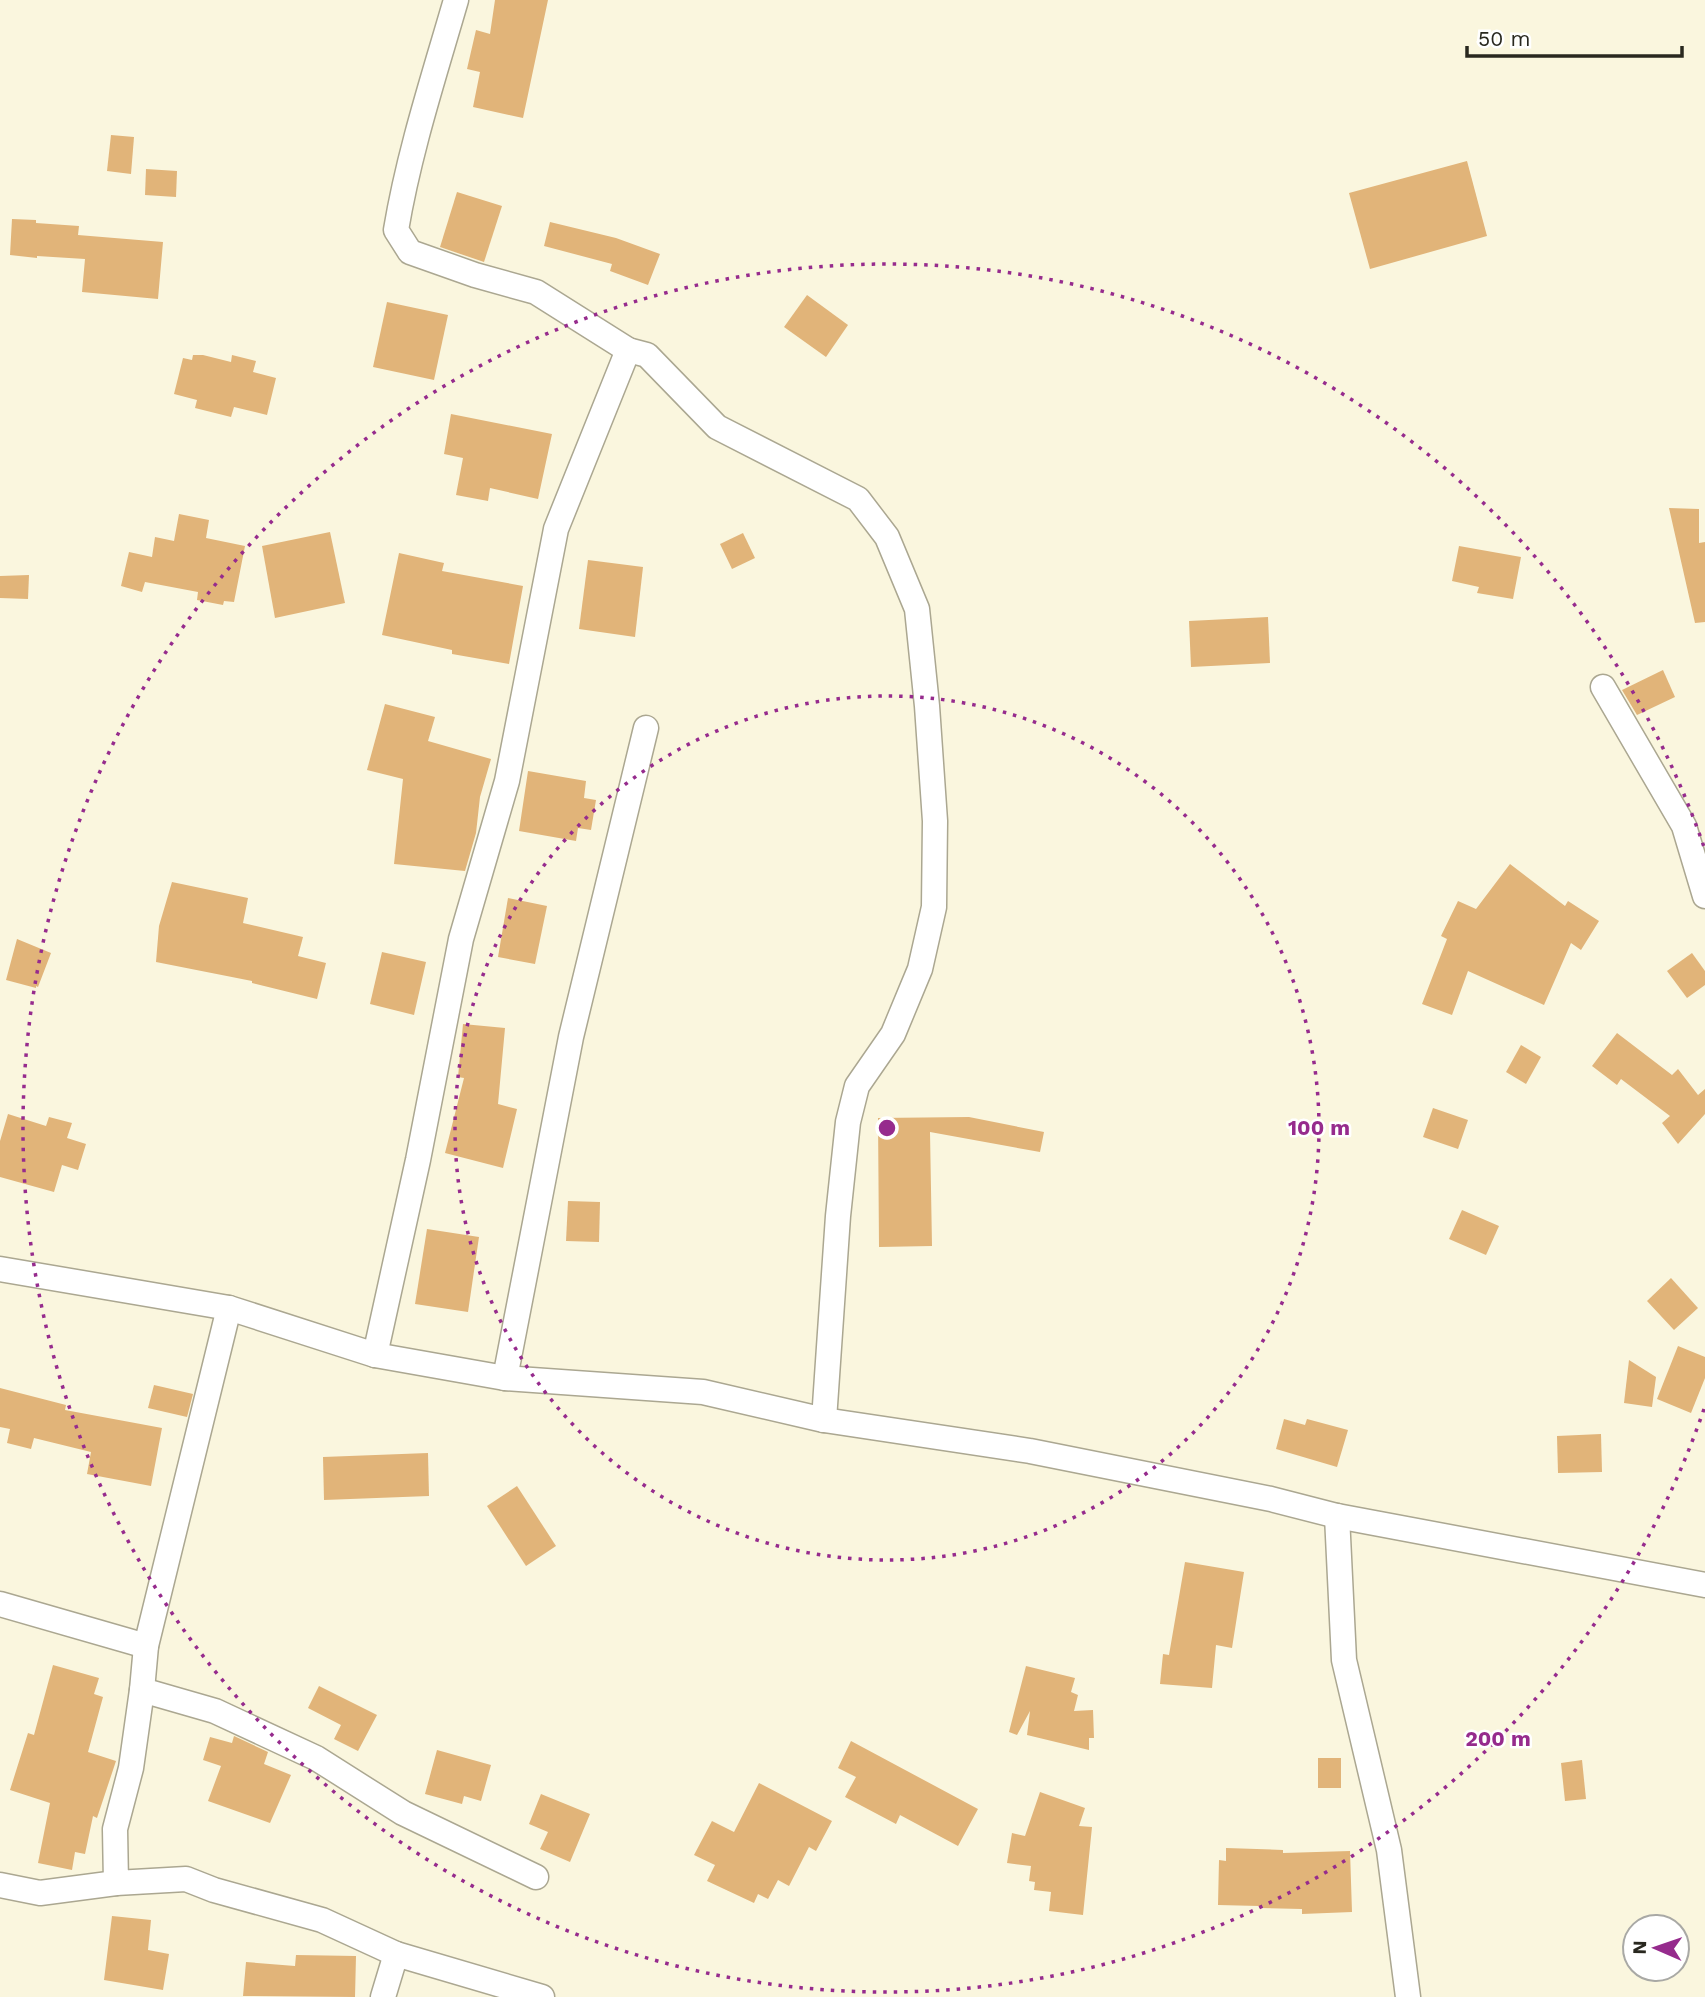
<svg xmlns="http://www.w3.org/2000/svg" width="1705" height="1997" font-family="'Work Sans',sans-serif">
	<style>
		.building { fill: #e1b479 }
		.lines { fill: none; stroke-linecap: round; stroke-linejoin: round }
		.street-casing { stroke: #aba791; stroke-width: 27 }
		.street { stroke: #fff; stroke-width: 24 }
		.ring { fill: none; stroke: #962b8d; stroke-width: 3.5; stroke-dasharray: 3.5 7 }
		.centre { fill: #962b8d; stroke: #fff; stroke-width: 3.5 }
		.ring-label { font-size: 21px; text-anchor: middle; font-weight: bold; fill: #962b8d; stroke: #fff; stroke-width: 5; stroke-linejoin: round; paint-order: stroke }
	</style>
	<rect width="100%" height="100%" fill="#faf6de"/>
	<g class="building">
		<path d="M495,0H548L523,118L473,107L480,72L467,69L476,30L490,34Z"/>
		<path d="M111,135L134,137L131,174L107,171Z"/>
		<path d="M1467,161L1487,236L1370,269L1349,193Z"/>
		<path d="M146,169L177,171L176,197L145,195Z"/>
		<path d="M457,192L502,206L484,262L440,247Z"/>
		<path d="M12,219L36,220V223L79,226L78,235L163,242L158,299L82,292L85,259L37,256V258L10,255Z"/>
		<path d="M550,222L616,238L660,254L648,285L610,271L612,264L544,246Z"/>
		<path d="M807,295L848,325L826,357L784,327Z"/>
		<path d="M387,302L448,315L434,380L373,367Z"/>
		<path d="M193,355H203L231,362L232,355L256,361L253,372L276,378L267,415L234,407L231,417L195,408L197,400L174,394L183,358L192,360Z"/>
		<path d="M451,414L552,434L538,499L490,488L488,501L456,495L463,458L444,454Z"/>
		<path d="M1669,508L1699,509V543L1705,542V622L1695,623Z"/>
		<path d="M179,514L209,520L206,538L245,546L234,602L224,601L223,605L197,600L198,592L145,582L142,592L121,586L129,552L152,557L155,537L174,541Z"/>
		<path d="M330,532L345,603L275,618L262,546Z"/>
		<path d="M743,533L755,558L732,569L720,544Z"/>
		<path d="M1459,546L1521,557L1513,599L1477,593L1479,587L1452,581Z"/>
		<path d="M399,553L444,563L442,571L523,586L509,664L452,654V650L382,635Z"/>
		<path d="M588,560L643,567L635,637L579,629Z"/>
		<path d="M29,575L28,599L0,598V576Z"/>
		<path d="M1268,617L1270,663L1191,667L1189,621Z"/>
		<path d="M1663,670L1675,697L1637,715L1622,690Z"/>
		<path d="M385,704L435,717L428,741L491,759L480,797L476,833L465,871L394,864L403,779L367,770Z"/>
		<path d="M528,771L586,781L584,798L596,800L591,830L578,828L576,841L519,831Z"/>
		<path d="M1510,864L1565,906L1568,901L1599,921L1581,950L1571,943L1544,1005L1468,971L1452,1015L1422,1004L1447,939L1441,936L1458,901L1476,909Z"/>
		<path d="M172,882L248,898L243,923L303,937L298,956L326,963L317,999L252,983V981L156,962L159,926Z"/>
		<path d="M508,898L547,906L535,964L498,957Z"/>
		<path d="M17,939L51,953L38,987L36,986V988L6,980Z"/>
		<path d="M382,952L426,962L414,1015L370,1004Z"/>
		<path d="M1692,953L1705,971V985L1687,998L1667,971Z"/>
		<path d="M463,1024L505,1028L498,1104L517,1109L503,1168L445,1153L464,1078L458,1077Z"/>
		<path d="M1617,1033L1672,1075L1678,1069L1698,1095L1705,1089V1114L1678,1144L1662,1123L1670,1116L1621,1079L1617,1085L1592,1066Z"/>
		<path d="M1521,1045L1541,1057L1526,1084L1506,1072Z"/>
		<path d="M1433,1108L1468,1120L1458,1149L1423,1137Z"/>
		<path d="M8,1114L46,1126L49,1117L72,1123L67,1138L86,1144L78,1170L62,1165L54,1192L0,1177V1141Z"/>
		<path d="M969,1117L1044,1132L1040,1152L930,1132L932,1246L879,1247L878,1118Z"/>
		<path d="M568,1201L600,1202L599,1242L566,1241Z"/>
		<path d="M1462,1210L1499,1226L1486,1255L1449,1239Z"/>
		<path d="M427,1229L479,1237L468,1312L415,1304Z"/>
		<path d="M1671,1278L1698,1308L1674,1330L1647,1301Z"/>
		<path d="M1678,1346L1705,1357V1378L1691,1413L1657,1399Z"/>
		<path d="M1629,1360L1656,1377L1652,1407L1624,1403Z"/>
		<path d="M154,1385L193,1394L187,1417L148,1408Z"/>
		<path d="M0,1388L66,1405L65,1410L162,1428L151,1486L87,1474L91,1452L34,1438L31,1449L7,1443L10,1429L0,1427Z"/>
		<path d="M1284,1419L1305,1425L1307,1419L1348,1430L1337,1467L1276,1449Z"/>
		<path d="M1601,1434L1602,1472L1558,1473L1557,1436Z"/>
		<path d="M428,1453L429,1496L324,1500L323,1457Z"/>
		<path d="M517,1486L556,1546L526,1566L487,1506Z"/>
		<path d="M1185,1562L1244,1572L1232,1648L1216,1645L1212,1688L1160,1684L1163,1654L1169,1655Z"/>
		<path d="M53,1665L99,1678L94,1694L103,1697L88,1752L116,1761L97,1818L93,1816L85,1854L75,1852L72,1870L38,1863L50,1803L10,1790L28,1733L34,1735Z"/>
		<path d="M1026,1666L1075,1678L1071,1692L1078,1695L1074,1711L1093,1710L1094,1738H1089V1750L1027,1735L1030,1711L1017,1735L1009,1732Z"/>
		<path d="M319,1686L377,1715L358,1751L334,1739L341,1725L308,1708Z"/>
		<path d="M234,1736L268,1752L264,1764L291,1775L270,1823L208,1801L221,1766L203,1760L210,1737L232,1743Z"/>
		<path d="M851,1741L978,1809L958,1846L900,1815L896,1824L845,1797L856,1777L838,1768Z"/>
		<path d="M437,1750L491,1765L481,1801L464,1796L462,1804L425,1794Z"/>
		<rect x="1318" y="1758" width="23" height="30"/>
		<path d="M1582,1760L1586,1799L1565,1801L1561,1763Z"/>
		<path d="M759,1783L832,1821L816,1851L809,1847L789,1886L778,1880L768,1899L758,1894L754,1903L707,1881L715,1865L694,1855L712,1821L734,1832Z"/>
		<path d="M1040,1792L1085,1808L1079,1826L1092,1827L1083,1915L1049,1911L1051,1892L1034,1890L1035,1882L1029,1881L1031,1866L1007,1863L1012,1833L1025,1836Z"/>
		<path d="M541,1794L590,1814L570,1862L540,1849L548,1832L529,1824Z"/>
		<path d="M1226,1848L1283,1850V1853L1350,1851L1352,1912L1302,1914V1909L1259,1908V1906L1218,1905L1219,1860L1226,1861Z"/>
		<path d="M112,1916L151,1920L148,1950L169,1954L163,1990L104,1980Z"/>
		<path d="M296,1955L356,1956L355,1997L243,1996L246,1962L295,1966Z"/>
	</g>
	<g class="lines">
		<defs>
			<g id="street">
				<path d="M456,0C434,76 409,152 396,230L410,252L475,275L536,292L628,350L647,355L717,427L858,499L887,537L917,609L927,706L935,821L934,907L920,969L893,1034L857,1086L848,1122L838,1216L824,1420"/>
				<path d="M1603,687L1684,826L1705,896"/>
				<path d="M0,1269L229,1308L375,1355L505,1378L703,1392L824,1420L1030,1451L1271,1499L1337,1516L1705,1585"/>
				<path d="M229,1308L146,1646L142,1690L131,1768L115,1829L116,1883L186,1879L214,1890L322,1920L396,1954L542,1997"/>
				<path d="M375,1355L418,1160L461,939L507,781L556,529L628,350"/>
				<path d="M505,1378L571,1037L646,728"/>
				<path d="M1337,1516L1344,1660L1389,1850L1408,1997"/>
				<path d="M0,1604L146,1646"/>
				<path d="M142,1690L215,1711L316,1758L403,1813L536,1877"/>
				<path d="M0,1885L40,1893L116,1883"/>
				<path d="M383,1997L396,1954"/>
			</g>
		</defs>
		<use href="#street" class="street-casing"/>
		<use href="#street" class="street"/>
	</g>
	<g class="ring">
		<circle cx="887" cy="1128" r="432"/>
		<path d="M1704 1409A864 864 0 1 1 1704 847"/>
	</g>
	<circle cx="887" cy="1128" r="10" class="centre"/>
	<g class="ring-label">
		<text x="1319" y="1135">100 m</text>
		<text x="1498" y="1746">200 m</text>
	</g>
	<g transform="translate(1656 1948) rotate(272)"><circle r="33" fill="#ffffff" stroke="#a9a9a5" stroke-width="2"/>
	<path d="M0-5L12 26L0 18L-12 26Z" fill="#962b8d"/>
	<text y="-10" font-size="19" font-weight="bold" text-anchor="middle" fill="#29281f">N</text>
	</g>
	<path d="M1467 46v10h215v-10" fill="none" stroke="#29281f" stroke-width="3.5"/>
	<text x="1478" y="46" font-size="21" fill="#29281f" stroke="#ffffff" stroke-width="5" paint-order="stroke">50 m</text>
</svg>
